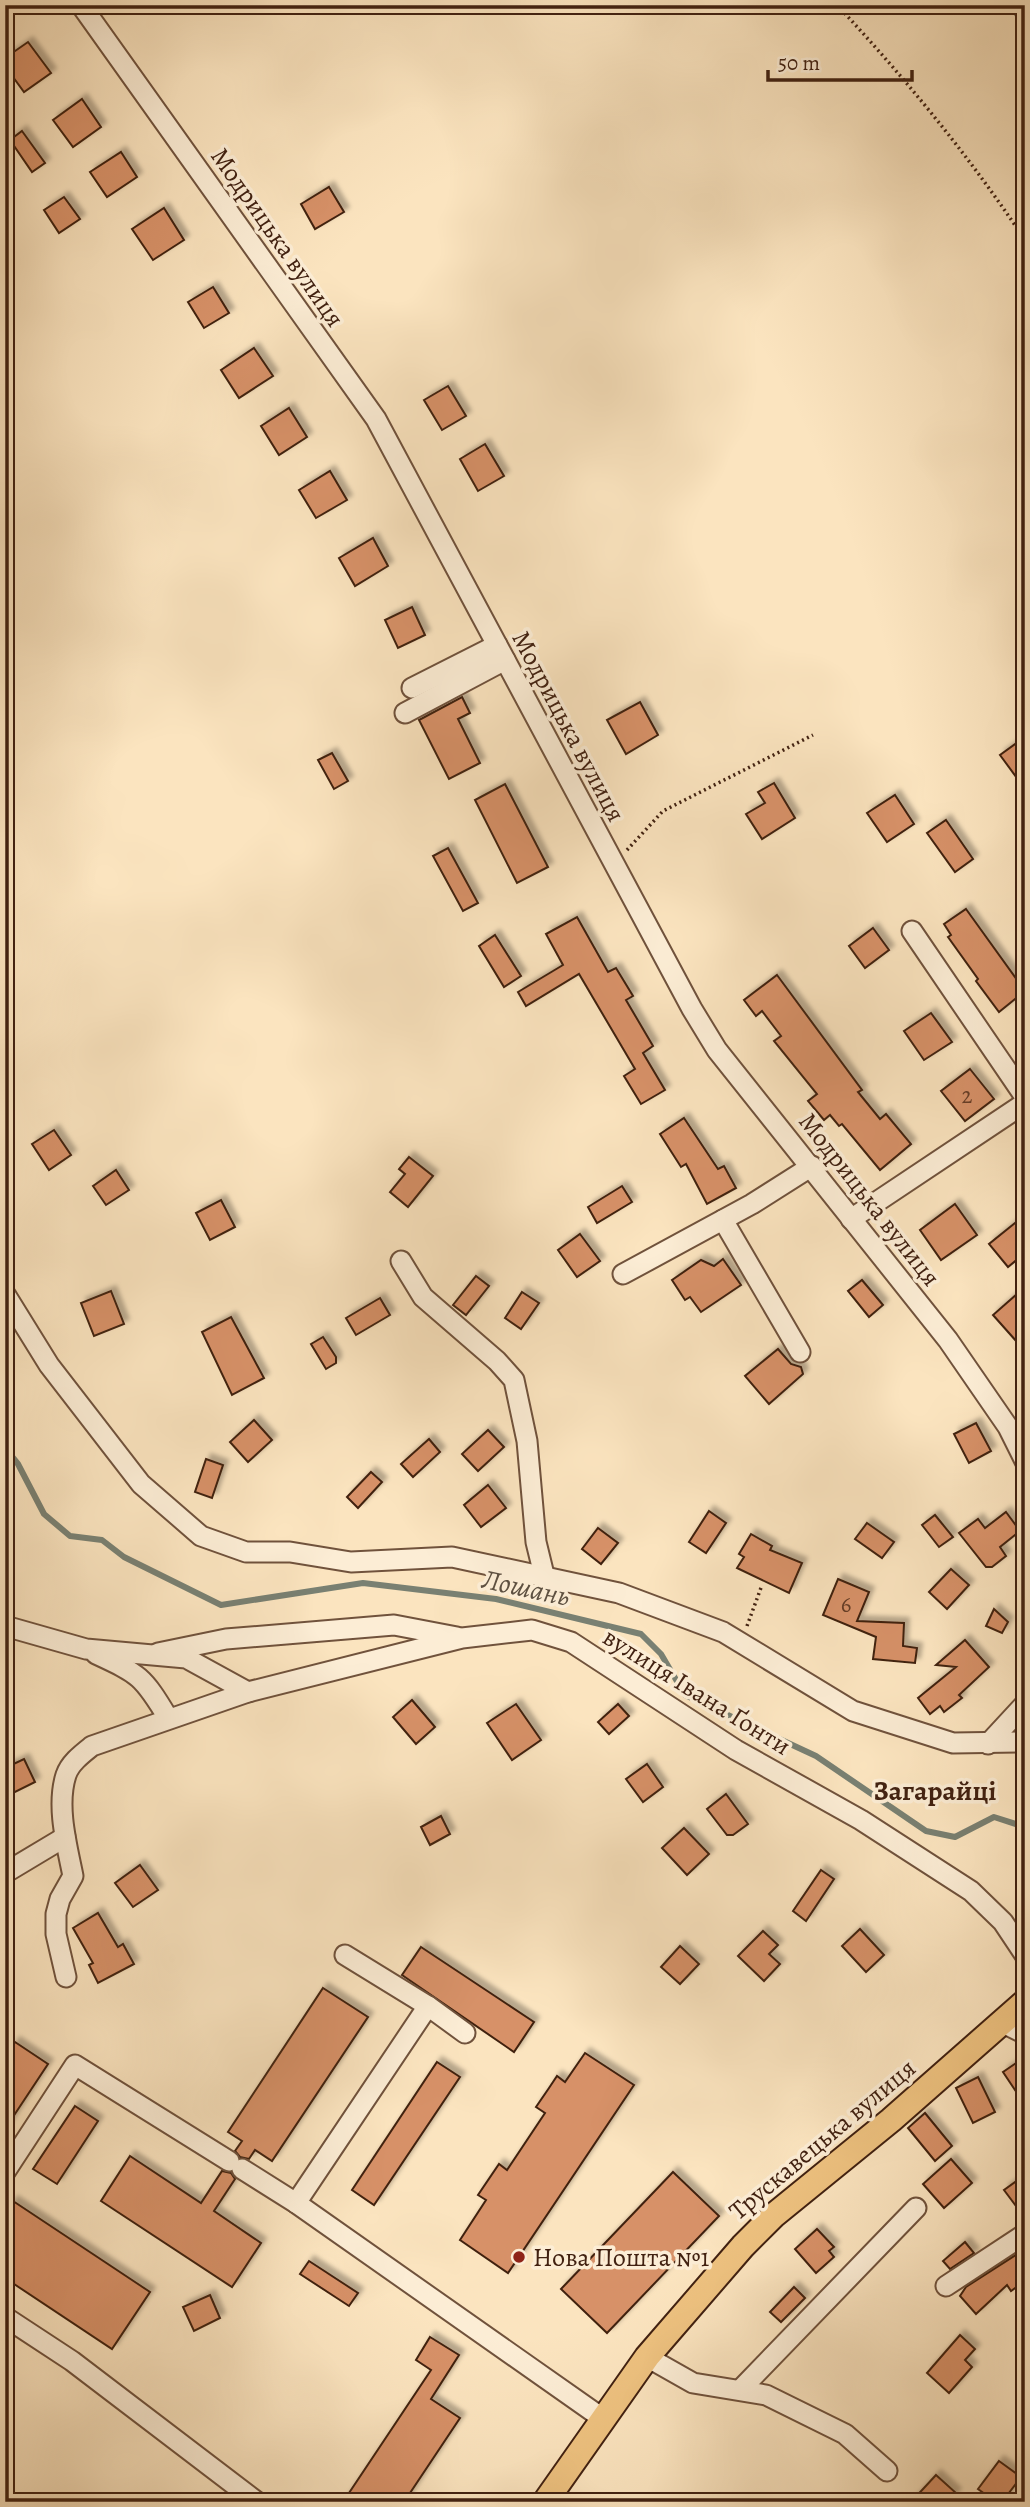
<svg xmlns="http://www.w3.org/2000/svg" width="1030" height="2507" font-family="Alegreya,serif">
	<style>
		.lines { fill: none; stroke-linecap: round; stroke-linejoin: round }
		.stream { stroke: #798072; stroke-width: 6 }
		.building { fill: #d79167; stroke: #412111; stroke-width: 2; filter: url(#shadow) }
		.minor-casing { stroke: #70523c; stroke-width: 23 }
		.major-casing { stroke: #412111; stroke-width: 28 }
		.path { stroke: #412111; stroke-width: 3.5; stroke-dasharray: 2 3.5; stroke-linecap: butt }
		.minor { stroke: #fcedd5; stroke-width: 19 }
		.major { stroke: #eec280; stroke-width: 24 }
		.poi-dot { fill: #8f2418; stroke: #fcedd5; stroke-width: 2.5 }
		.labels { text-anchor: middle; stroke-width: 7; stroke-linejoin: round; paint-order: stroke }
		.number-label { font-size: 23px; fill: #663d26 }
		.street-label { font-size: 26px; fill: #412111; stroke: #fcedd5 }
		.poi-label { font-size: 26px; fill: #412111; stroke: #fcedd5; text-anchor: start }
		.water-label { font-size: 28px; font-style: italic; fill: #5d5041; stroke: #fcedd5 }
		.neighbourhood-label { font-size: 28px; font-weight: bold; fill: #412111; stroke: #fcedd5 }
	</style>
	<defs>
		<filter id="shadow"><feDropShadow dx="5" dy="-5" stdDeviation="2" flood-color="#0004"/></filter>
	</defs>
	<rect width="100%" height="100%" fill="#fbe4bf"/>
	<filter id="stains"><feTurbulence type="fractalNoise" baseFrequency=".00286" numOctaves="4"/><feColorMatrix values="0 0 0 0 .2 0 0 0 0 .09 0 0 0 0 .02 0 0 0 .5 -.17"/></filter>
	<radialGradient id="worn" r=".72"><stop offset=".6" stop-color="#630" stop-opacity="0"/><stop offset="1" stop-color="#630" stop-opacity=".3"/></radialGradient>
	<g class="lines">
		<g class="stream">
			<path d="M1011,5L1025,26"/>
			<path d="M5,1448L18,1464L44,1514L70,1536L102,1540L124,1557L221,1605L363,1583L496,1599L641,1634L661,1654L685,1695L816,1756L926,1831L955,1837L994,1817L1025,1827"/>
		</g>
	</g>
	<g class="building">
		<path d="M28,42L51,73L24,92L5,66V58Z"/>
		<path d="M82,99L101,127L73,147L53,120Z"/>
		<path d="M22,131L45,163L32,172L10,140Z"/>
		<path d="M121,152L137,177L107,197L90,172Z"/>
		<path d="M329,187L344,212L315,229L301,204Z"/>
		<path d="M64,197L80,219L59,233L44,210Z"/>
		<path d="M164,208L184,240L153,260L132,229Z"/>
		<path d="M213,287L229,313L204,328L188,302Z"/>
		<path d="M254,348L273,376L239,398L221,370Z"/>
		<path d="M448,386L466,416L442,430L424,400Z"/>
		<path d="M289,408L307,437L279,455L261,426Z"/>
		<path d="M485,444L504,476L478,491L460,459Z"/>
		<path d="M330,471L347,500L316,518L299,490Z"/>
		<path d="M373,538L388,566L355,586L339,558Z"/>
		<path d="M412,607L425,635L398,648L385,620Z"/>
		<path d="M462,697L470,713L458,719L480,763L449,779L419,720Z"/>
		<path d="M640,702L658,735L626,754L607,720Z"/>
		<path d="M1025,737V789L1000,755Z"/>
		<path d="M332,753L348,781L334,789L318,760Z"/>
		<path d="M774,783L795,818L762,839L746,814L765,803L758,792Z"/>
		<path d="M505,784L548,867L517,883L475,800Z"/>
		<path d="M895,795L914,824L887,842L867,813Z"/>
		<path d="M946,820L973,859L955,872L927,833Z"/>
		<path d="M448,848L478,903L463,911L433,856Z"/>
		<path d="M966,909L1025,991L999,1012L976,981L978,979L948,937L951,935L944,924Z"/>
		<path d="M577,917L608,972L616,968L633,996L626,1000L653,1046L643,1053L665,1090L641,1104L624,1076L635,1069L579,974L526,1006L518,992L563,965L546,934Z"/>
		<path d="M873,928L889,950L865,968L849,946Z"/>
		<path d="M495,935L521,976L504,987L479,946Z"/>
		<path d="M777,975L862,1090L858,1092L880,1119L886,1114L911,1144L880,1170L842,1124L839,1126L830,1115L824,1120L808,1101L817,1094L774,1041L781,1036L762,1011L756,1016L744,1000Z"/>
		<path d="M931,1013L952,1042L924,1060L904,1031Z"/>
		<path d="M970,1069L994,1099L965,1121L941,1091Z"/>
		<path d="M684,1118L718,1169L724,1166L736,1188L707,1204L686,1164L681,1167L660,1134Z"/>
		<path d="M54,1130L71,1155L49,1170L32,1144Z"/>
		<path d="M409,1157L433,1176L408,1207L390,1192L405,1174L399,1169Z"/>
		<path d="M116,1170L129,1190L106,1205L93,1186Z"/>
		<path d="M622,1186L632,1202L597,1223L588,1207Z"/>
		<path d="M221,1200L235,1227L210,1240L196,1213Z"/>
		<path d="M955,1204L977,1235L941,1260L920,1230Z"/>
		<path d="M1025,1215V1253L1008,1267L989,1244Z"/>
		<path d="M580,1234L600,1261L577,1277L558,1250Z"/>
		<path d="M723,1259L741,1285L701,1312L690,1297L685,1300L672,1280L701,1260L714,1266Z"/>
		<path d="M476,1276L489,1286L466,1315L453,1305Z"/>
		<path d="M862,1280L883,1305L869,1317L848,1291Z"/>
		<path d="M111,1291L124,1324L94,1336L81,1303Z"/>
		<path d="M522,1292L539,1303L521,1329L505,1318Z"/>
		<path d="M1017,1294L1025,1304V1351L993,1315Z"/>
		<path d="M380,1298L390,1315L356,1335L346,1318Z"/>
		<path d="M231,1317L264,1378L232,1395L202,1332Z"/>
		<path d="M323,1337L336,1357V1363L326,1369L311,1344Z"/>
		<path d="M778,1349L791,1364L801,1367L803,1374L769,1404L745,1376Z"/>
		<path d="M254,1420L272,1440L248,1462L230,1442Z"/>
		<path d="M976,1423L991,1451L969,1463L954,1434Z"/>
		<path d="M488,1430L504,1447L478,1471L462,1454Z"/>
		<path d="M429,1439L440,1452L413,1477L401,1464Z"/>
		<path d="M206,1459L223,1465L212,1498L195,1492Z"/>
		<path d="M371,1472L382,1482L358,1508L347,1497Z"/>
		<path d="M488,1485L506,1508L481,1527L464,1505Z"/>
		<path d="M709,1511L726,1523L706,1553L689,1542Z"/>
		<path d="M1006,1512L1020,1531L1000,1547L1006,1556L992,1567H986L959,1533L978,1519L985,1528Z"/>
		<path d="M935,1515L953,1537L939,1547L922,1525Z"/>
		<path d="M867,1523L894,1542L882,1558L855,1539Z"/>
		<path d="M598,1528L618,1543L601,1564L582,1549Z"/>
		<path d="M751,1534L772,1546L770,1550L802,1563L789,1593L737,1568L744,1557L739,1554Z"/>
		<path d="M951,1569L969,1585L947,1609L929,1592Z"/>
		<path d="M838,1579L869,1592L857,1621L904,1623L903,1646L917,1648L915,1663L873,1659L876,1637L823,1615Z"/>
		<path d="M994,1609L1008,1622L1002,1633L986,1626Z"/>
		<path d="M965,1640L989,1667L959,1695L962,1698L944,1712L940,1706L930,1714L918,1698L956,1667L936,1665Z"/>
		<path d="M412,1700L435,1727L416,1744L393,1717Z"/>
		<path d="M516,1704L541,1740L512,1760L487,1723Z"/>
		<path d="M618,1704L629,1716L609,1734L598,1722Z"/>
		<path d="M24,1759L35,1782L11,1794L5,1783V1768Z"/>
		<path d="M647,1764L663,1787L643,1802L626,1779Z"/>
		<path d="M726,1794L748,1824L733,1835H727L707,1809Z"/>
		<path d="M441,1816L450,1834L430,1845L421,1827Z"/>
		<path d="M684,1828L709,1854L687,1875L662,1848Z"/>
		<path d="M140,1865L158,1890L133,1907L115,1883Z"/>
		<path d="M821,1870L834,1879L806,1921L793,1911Z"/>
		<path d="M98,1913L118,1947L123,1944L134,1964L98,1983L89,1965L93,1963L73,1928Z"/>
		<path d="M860,1929L884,1955L866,1972L842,1946Z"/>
		<path d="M763,1931L778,1945L769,1954L780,1964L764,1981L738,1956Z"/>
		<path d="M680,1946L699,1964L680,1984L661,1967Z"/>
		<path d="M421,1947L534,2022L514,2052L402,1975Z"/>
		<path d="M323,1988L368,2017L272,2161L255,2150L249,2159L240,2157L235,2151L242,2141L228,2132Z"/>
		<path d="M15,2042L48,2064L5,2129V2058Z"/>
		<path d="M585,2053L634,2085L508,2273L460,2240L486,2200L478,2195L499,2164L507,2170L545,2113L536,2107L549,2088L557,2076L565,2082Z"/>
		<path d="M1025,2057V2105L1003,2072Z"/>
		<path d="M437,2062L460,2077L374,2205L352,2190Z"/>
		<path d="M978,2077L995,2112L973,2123L956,2088Z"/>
		<path d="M75,2106L98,2121L57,2184L33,2169Z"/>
		<path d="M925,2113L952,2146L935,2161L908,2128Z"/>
		<path d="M130,2156L201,2203L222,2171L231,2173L235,2179L214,2211L261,2243L232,2287L101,2201Z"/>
		<path d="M951,2159L972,2183L944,2208L923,2184Z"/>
		<path d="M673,2172L719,2216L607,2333L561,2289Z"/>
		<path d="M1025,2175V2218L1004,2190Z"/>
		<path d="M13,2201L150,2292L112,2349L5,2278V2212Z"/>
		<path d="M817,2229L834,2247L829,2251L834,2257L816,2273L795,2249Z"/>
		<path d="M965,2242L974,2253L950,2269L943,2261Z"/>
		<path d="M1025,2249V2281L1011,2291L1007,2285L976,2314L960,2296L966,2287Z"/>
		<path d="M309,2261L358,2293L349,2306L300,2274Z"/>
		<path d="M794,2287L805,2298L781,2322L770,2312Z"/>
		<path d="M210,2295L220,2318L194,2331L183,2307Z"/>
		<path d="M960,2335L975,2349L965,2360L972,2367L949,2393L927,2373Z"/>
		<path d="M430,2337L459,2355L431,2399L460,2418L404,2502H343L431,2370L416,2360Z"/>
		<path d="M999,2461L1021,2477L1002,2502H996L978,2489Z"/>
		<path d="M936,2475L956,2493L948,2502H911Z"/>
	</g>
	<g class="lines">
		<defs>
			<g id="minor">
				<path d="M81,5L376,419L692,1009L717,1050L948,1340L1008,1427L1025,1461"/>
				<path d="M412,688L497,645"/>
				<path d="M405,713L505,660"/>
				<path d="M912,931L1025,1097"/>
				<path d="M851,1219L1025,1103"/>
				<path d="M723,1220L800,1352"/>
				<path d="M401,1261L423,1297L497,1361L514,1380L527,1441L536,1542L545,1579"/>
				<path d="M623,1274L752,1204L812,1166"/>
				<path d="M5,1294L49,1365L141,1484L201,1536L246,1552H290L351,1562L452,1557L619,1593L723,1632L853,1711L953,1743L1025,1742"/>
				<path d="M5,1626L86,1649L186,1658L248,1692"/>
				<path d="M158,1653L226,1639L394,1625L457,1637"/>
				<path d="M96,1654C139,1674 143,1676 168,1718"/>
				<path d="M988,1744L1025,1704"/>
				<path d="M5,1873L65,1837"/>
				<path d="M345,1955L428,2006L465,2033"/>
				<path d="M66,1977L56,1934V1914L60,1899L73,1876C67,1846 56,1806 66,1775C70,1763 82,1754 92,1746L248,1692L462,1638L532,1630L571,1642L736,1750L861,1820L971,1891L1003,1922L1025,1955"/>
				<path d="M1003,2023L1025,2034"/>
				<path d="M242,2169L296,2203L602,2418"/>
				<path d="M5,2172L75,2065L229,2161"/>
				<path d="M296,2203L428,2006"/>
				<path d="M946,2286L1025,2234"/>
				<path d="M5,2317L72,2361L257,2502"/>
				<path d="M647,2357L693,2383L766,2395L845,2434L887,2471"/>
				<path d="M741,2389L916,2208"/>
			</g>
			<path id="major" d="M545,2502L647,2357L743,2246L773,2216L891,2120L1025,2002"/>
		</defs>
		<use href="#minor" class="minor-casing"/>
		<use href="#major" class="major-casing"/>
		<g class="path">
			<path d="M837,5C906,79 969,156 1025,240"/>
			<path d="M627,850L663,811L813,735"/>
			<path d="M747,1626L762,1585"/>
		</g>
		<use href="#minor" class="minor"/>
		<use href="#major" class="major"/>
	</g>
	<circle class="poi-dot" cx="519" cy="2257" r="7"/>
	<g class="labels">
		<g class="number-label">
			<text x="967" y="1103">2</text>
			<text x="846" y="1612">6</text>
		</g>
		<g class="street-label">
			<text transform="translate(278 237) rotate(55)" y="9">Модрицька вулиця</text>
			<text transform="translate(569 726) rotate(62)" y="9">Модрицька вулиця</text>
			<text transform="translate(870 1199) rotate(52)" y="9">Модрицька вулиця</text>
			<text transform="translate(697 1691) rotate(32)" y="9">вулиця Івана Ґонти</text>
			<text transform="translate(822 2139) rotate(-40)" y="9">Трускавецька вулиця</text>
		</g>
		<g class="poi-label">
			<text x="533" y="2266">Нова Пошта №1</text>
		</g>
		<g class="water-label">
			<text transform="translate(526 1587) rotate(12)" y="10">Лошань</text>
		</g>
		<g class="neighbourhood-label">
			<text x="935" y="1800">Загарайці</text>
		</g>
	</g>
	<rect width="1030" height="2507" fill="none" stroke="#fbe4bf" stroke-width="28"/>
	<rect x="7" y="7" width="1016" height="2493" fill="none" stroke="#412111" stroke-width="3.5"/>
	<rect x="14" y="14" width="1002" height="2479" fill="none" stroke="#412111" stroke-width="2"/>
	<path d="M768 70v10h144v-10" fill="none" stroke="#412111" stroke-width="3.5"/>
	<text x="778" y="70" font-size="21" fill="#412111" stroke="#fcedd5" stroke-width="5" paint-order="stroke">50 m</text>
	<rect width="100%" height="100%" filter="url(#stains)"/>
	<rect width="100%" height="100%" fill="url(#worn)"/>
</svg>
